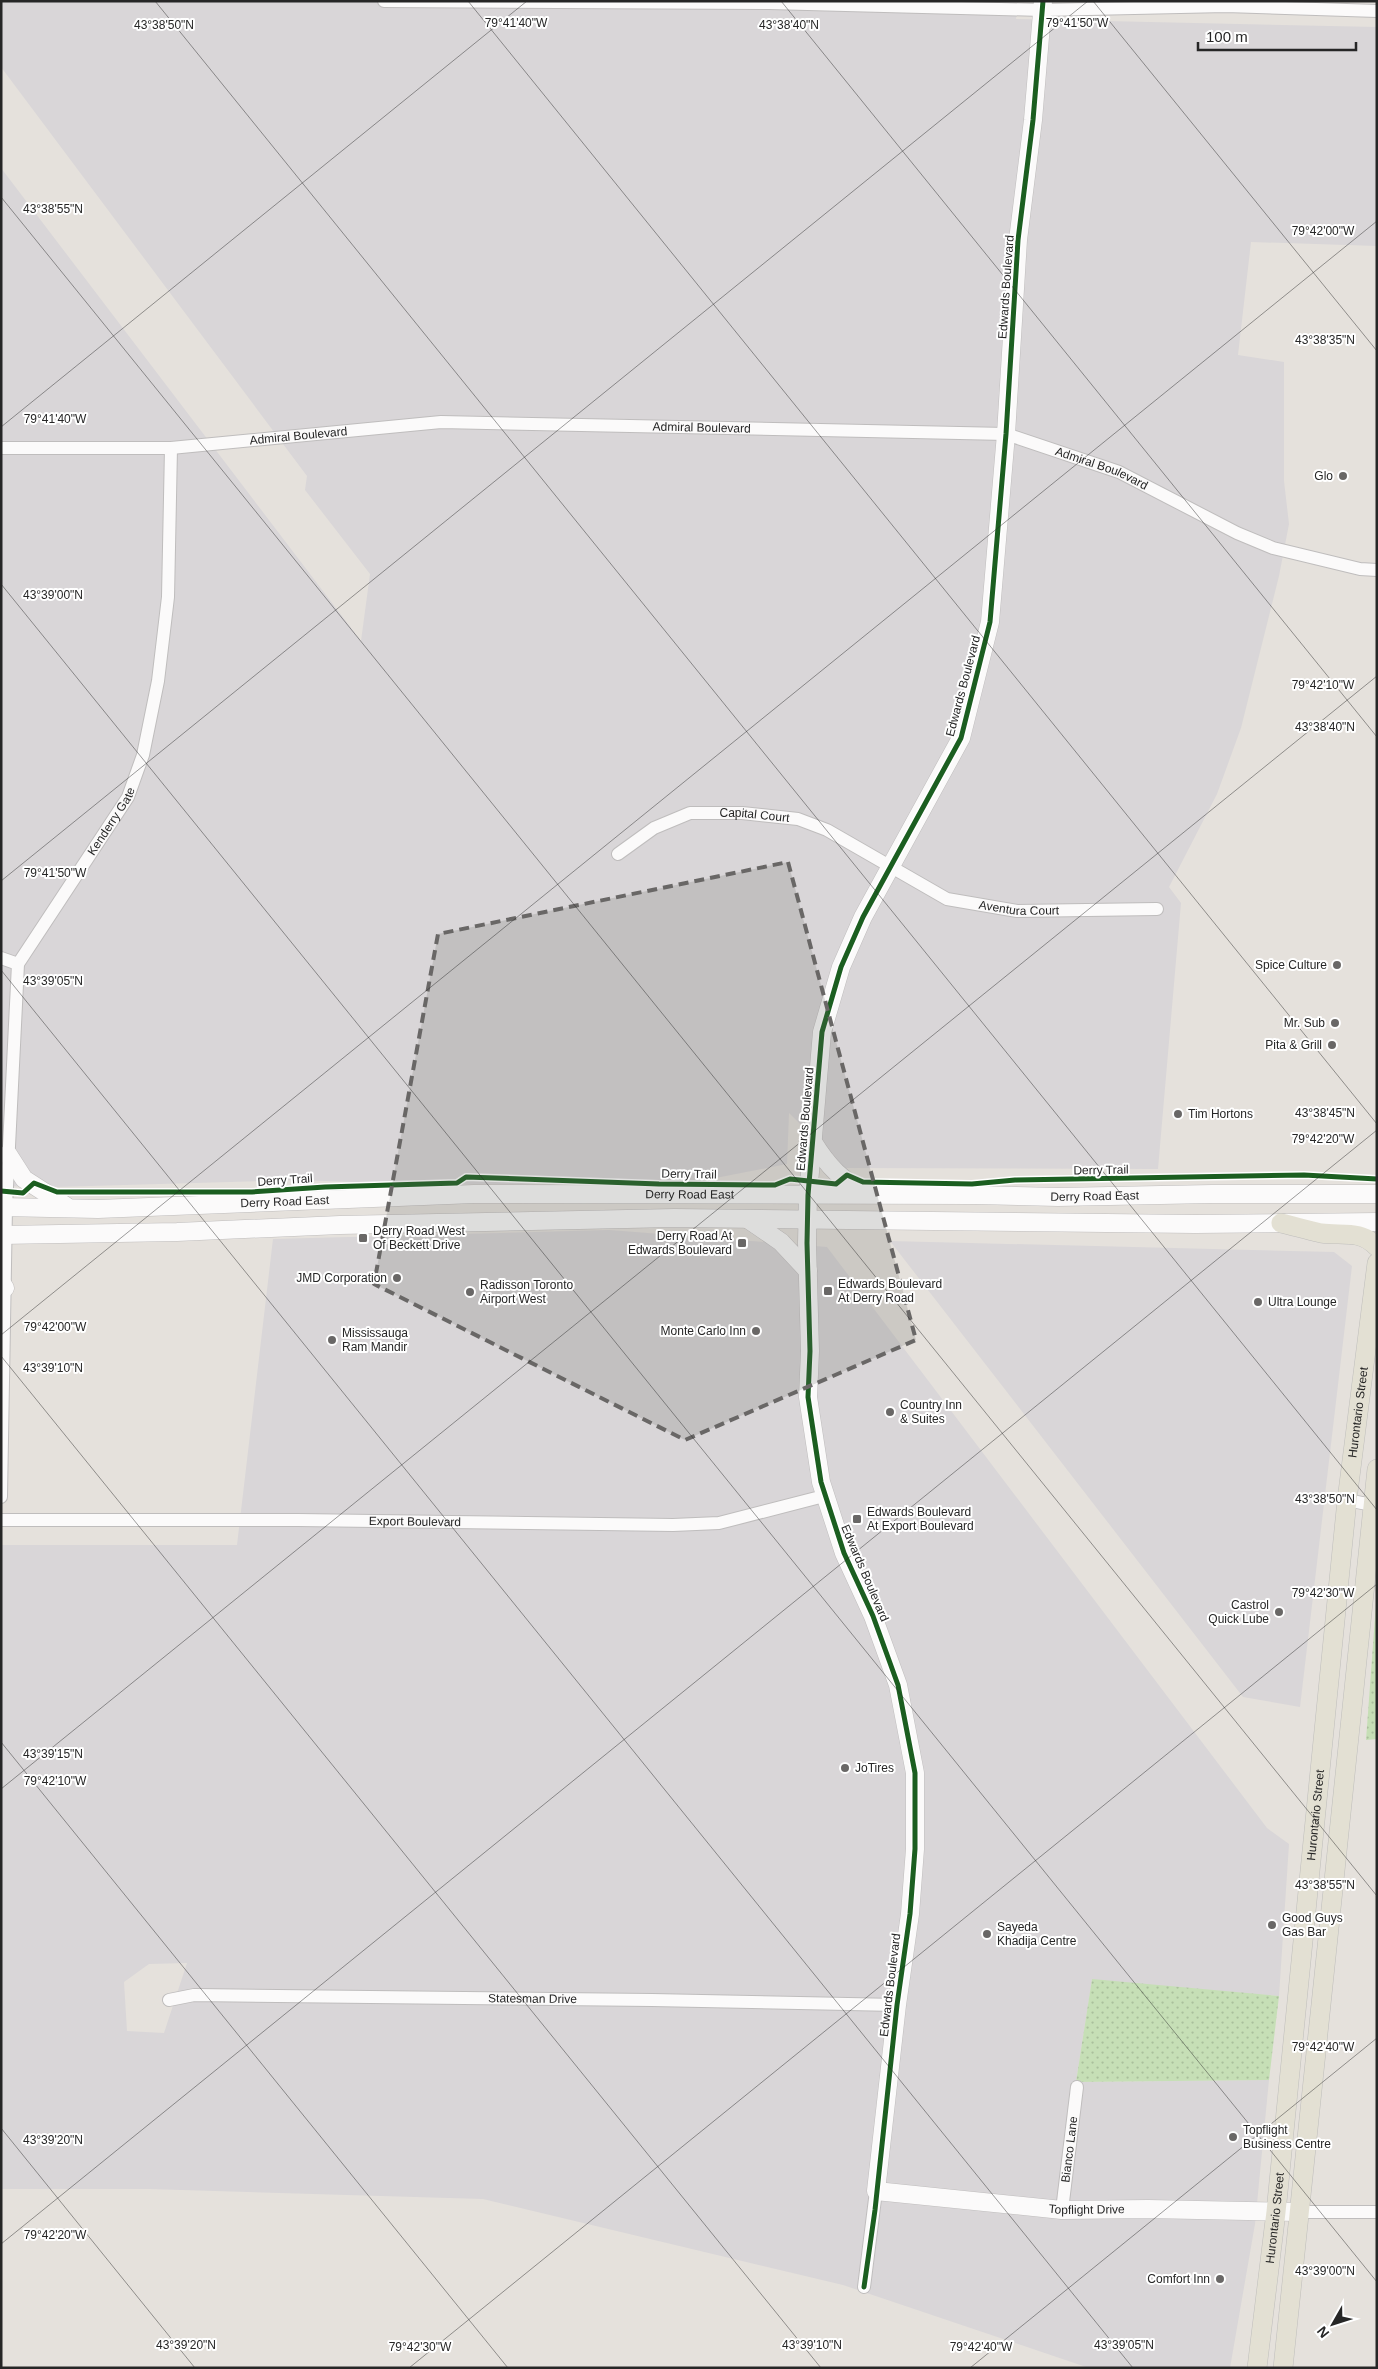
<svg xmlns="http://www.w3.org/2000/svg" width="1378" height="2369" font-family="Helvetica,sans-serif">
	<style>
		.industrial { fill: #d9d6d8; fill-rule: evenodd }
		.grass { fill: url(#grass-dots) }
		.lines { fill: none; stroke-linecap: round; stroke-linejoin: round }
		.street-casing { stroke: #bfbdbd; stroke-width: 14 }
		.secondary-casing { stroke: #bfbdbd; stroke-width: 19 }
		.primary-casing { stroke: #bebdbb; stroke-width: 20 }
		.street { stroke: #fbfafa; stroke-width: 12 }
		.secondary { stroke: #fbfafa; stroke-width: 18 }
		.primary { stroke: #e3e0d3; stroke-width: 19 }
		.cycleway-casing { stroke: #fff; stroke-width: 8 }
		.cycleway { stroke: #1b5e20; stroke-width: 5 }
		.marked { fill: #696766; fill-opacity: 0.2; stroke: #696766; stroke-width: 4; stroke-dasharray: 10 6; stroke-linejoin: round }
		.ticks { fill: none; stroke: #262626; stroke-width: 1; stroke-opacity: 0.45 }
		.poi-dot { fill: #696766; stroke: #fff; stroke-width: 2 }
		.labels { text-anchor: middle; stroke-width: 4; stroke-linejoin: round; paint-order: stroke }
		.street-label { font-size: 12px; fill: #262626; stroke: #fff }
		.poi-label { font-size: 12px; fill: #262626; stroke: #fff; text-anchor: start }
		.ticks-label { font-size: 12px; text-anchor: middle; fill: #262626; stroke: #fff; stroke-width: 4; stroke-linejoin: round; paint-order: stroke }
	</style>
	<defs>
		<pattern id="grass-dots" width="8" height="8" patternUnits="userSpaceOnUse" patternTransform="scale(1.25)"><rect width="8" height="8" fill="#c6dfb6"/><path d="M2 2h.1M6 6h.1" fill="none" stroke="#aabf9c" stroke-width="1.8" stroke-linecap="round"/></pattern>
	</defs>
	<rect width="100%" height="100%" fill="#e5e1dc"/>
	<g class="industrial">
		<path d="M1,1H1018L1016,19L1377,27V246L1251,242L1238,355L1284,362V481L1289,524L1279,576L1241,728L1217,794L1169,887L1181,903L1158,1169L845,1168L789,1113L787,1164L700,1181L435,1185L298,1180L55,1187L1,1186V168L361,641L370,574L305,490L307,476L1,67Z"/>
		<path d="M609,1230L827,1247L1267,1828L1289,1844L1279,1996L1092,1980L1076,2082L1269,2080L1255,2224L1230,2368H1089L843,2285L483,2199L149,2189H1V1545H237L273,1239ZM187,1963L164,2033L127,2031L124,1982L149,1964Z"/>
		<path d="M890,1241L1334,1252L1352,1266L1300,1707L1243,1697Z"/>
	</g>
	<g class="grass">
		<path d="M1377,1590V1739L1366,1740Z"/>
		<path d="M1092,1979L1279,1996L1269,2080L1076,2082Z"/>
	</g>
	<g class="lines">
		<defs>
			<g id="street">
				<path d="M384,1L769,3L1042,10L1226,6L1377,11"/>
				<path id="s1" d="M1,448H171L441,422L1006,434L1119,472L1237,533L1273,548L1360,569L1377,570"/>
				<path id="s2" d="M618,854L654,828L690,813H742L798,819L827,830L947,899L1017,911L1157,909"/>
				<path d="M1,958L18,964"/>
				<path id="s3" d="M1,1497L6,1207L18,964L128,797L143,755L158,681L168,597L171,448"/>
				<path d="M1347,1500L1377,1506"/>
				<path id="s4" d="M1,1520H298L673,1525L719,1523L824,1496"/>
				<path id="s5" d="M169,2000L194,1995L652,2000L897,2005"/>
				<path id="s6" d="M1062,2210L1077,2087"/>
				<path d="M1299,2212H1377"/>
				<path d="M864,2287L876,2191"/>
			</g>
			<g id="secondary">
				<path id="s7" d="M1043,1L1033,120L1018,240L1006,434L990,622L961,738L863,917L841,967L822,1032L808,1195L807,1243L810,1351L808,1397L821,1482L844,1553L873,1616L898,1685L915,1773V1849L910,1914L897,2005L876,2191L1062,2210L1148,2209L1299,2212"/>
				<path d="M813,1142C827,1165 843,1183 869,1193"/>
				<path d="M8,1154L24,1179L66,1206"/>
				<path id="s8" d="M1,1207L98,1209L474,1194L975,1195L1058,1197L1212,1194H1377"/>
				<path d="M749,1220L781,1242L808,1271"/>
				<path d="M1,1235L177,1232L340,1225L674,1218L1195,1224L1377,1222"/>
				<path d="M1,1282L5,1288"/>
			</g>
			<g id="primary">
				<path d="M1281,1223C1294,1226 1307,1230 1321,1233C1342,1236 1360,1229 1377,1247"/>
				<path id="s9" d="M1257,2368L1276,2212L1347,1500L1377,1263"/>
				<path d="M1283,2368L1377,1469"/>
			</g>
		</defs>
		<use href="#street" class="street-casing"/>
		<use href="#secondary" class="secondary-casing"/>
		<use href="#primary" class="primary-casing"/>
		<use href="#street" class="street"/>
		<use href="#secondary" class="secondary"/>
		<use href="#primary" class="primary"/>
		<defs>
			<g id="cycleway">
				<path d="M1,1191L23,1193L34,1183L57,1192H252L325,1187L457,1183L466,1177L659,1184L775,1185L790,1179L836,1184L847,1175L863,1182L972,1184L1015,1180L1304,1175L1377,1179"/>
				<path d="M864,2287L875,2210L897,2005L910,1914L915,1849V1773L898,1685L873,1616L844,1553L821,1482L808,1397L810,1351L807,1243L808,1195L822,1032L841,967L863,917L961,738L990,622L1006,434L1018,240L1033,120L1043,1"/>
			</g>
		</defs>
		<use href="#cycleway" class="cycleway-casing"/>
		<use href="#cycleway" class="cycleway"/>
	</g>
	<path class="marked" d="M788,862L916,1340L685,1440L374,1284L438,934Z"/>
	<path class="ticks" d="M155,1L1377,1510M468,1L1377,1124M781,1L1377,737M1093,1L1377,351M1,197L1377,1896M1,427L527,1M1,584L1377,2282M1,881L1088,1M1,970L1133,2368M1,1335L1377,221M1,1356L821,2368M1,1742L508,2368M1,1789L1377,676M1,2128L195,2368M1,2244L1377,1130M409,2368L1377,1584M970,2368L1377,2038"/>
	<g class="poi-dot">
		<circle cx="1343" cy="476" r="5"/>
		<circle cx="1337" cy="965" r="5"/>
		<circle cx="1335" cy="1023" r="5"/>
		<circle cx="1332" cy="1045" r="5"/>
		<circle cx="1178" cy="1114" r="5"/>
		<rect x="358" y="1233" width="10" height="10" rx="2.5"/>
		<rect x="737" y="1238" width="10" height="10" rx="2.5"/>
		<circle cx="397" cy="1278" r="5"/>
		<rect x="823" y="1286" width="10" height="10" rx="2.5"/>
		<circle cx="470" cy="1292" r="5"/>
		<circle cx="1258" cy="1302" r="5"/>
		<circle cx="756" cy="1331" r="5"/>
		<circle cx="332" cy="1340" r="5"/>
		<circle cx="890" cy="1412" r="5"/>
		<rect x="852" y="1514" width="10" height="10" rx="2.5"/>
		<circle cx="1279" cy="1612" r="5"/>
		<circle cx="845" cy="1768" r="5"/>
		<circle cx="1272" cy="1925" r="5"/>
		<circle cx="987" cy="1934" r="5"/>
		<circle cx="1233" cy="2137" r="5"/>
		<circle cx="1220" cy="2279" r="5"/>
	</g>
	<g class="labels">
		<g class="street-label">
			<text transform="translate(1006 287) rotate(-86)" y="4">Edwards Boulevard</text>
			<text dy="4" stroke="none"><textPath href="#s1" startOffset="702">Admiral Boulevard</textPath></text>
			<text dy="4" stroke="none"><textPath href="#s1" startOffset="298">Admiral Boulevard</textPath></text>
			<text dy="4" stroke="none"><textPath href="#s1" startOffset="1108">Admiral Boulevard</textPath></text>
			<text transform="translate(963 686) rotate(-75)" y="4">Edwards Boulevard</text>
			<text dy="4" stroke="none"><textPath href="#s2" startOffset="148">Capital Court</textPath></text>
			<text dy="4" stroke="none"><textPath href="#s3" startOffset="704">Kenderry Gate</textPath></text>
			<text dy="4" stroke="none"><textPath href="#s2" startOffset="434">Aventura Court</textPath></text>
			<text transform="translate(805 1119) rotate(-85)" y="4">Edwards Boulevard</text>
			<text transform="translate(1101 1170) rotate(-1)" y="4">Derry Trail</text>
			<text transform="translate(689 1174) rotate(1)" y="4">Derry Trail</text>
			<text transform="translate(285 1180) rotate(-4)" y="4">Derry Trail</text>
			<text dy="4" stroke="none"><textPath href="#s8" startOffset="689">Derry Road East</textPath></text>
			<text dy="4" stroke="none"><textPath href="#s8" startOffset="1094">Derry Road East</textPath></text>
			<text dy="4" stroke="none"><textPath href="#s8" startOffset="284">Derry Road East</textPath></text>
			<text dy="4" stroke="none"><textPath href="#s9" startOffset="961">Hurontario Street</textPath></text>
			<text dy="4" stroke="none"><textPath href="#s4" startOffset="414">Export Boulevard</textPath></text>
			<text transform="translate(865 1573) rotate(67)" y="4">Edwards Boulevard</text>
			<text dy="4" stroke="none"><textPath href="#s9" startOffset="556">Hurontario Street</textPath></text>
			<text transform="translate(890 1985) rotate(-83)" y="4">Edwards Boulevard</text>
			<text dy="4" stroke="none"><textPath href="#s5" startOffset="364">Statesman Drive</textPath></text>
			<text dy="4" stroke="none"><textPath href="#s6" startOffset="61">Bianco Lane</textPath></text>
			<text dy="4" stroke="none"><textPath href="#s7" startOffset="2460">Topflight Drive</textPath></text>
			<text dy="4" stroke="none"><textPath href="#s9" startOffset="151">Hurontario Street</textPath></text>
		</g>
		<g class="poi-label">
			<text x="1333" y="480" text-anchor="end">Glo</text>
			<text x="1327" y="969" text-anchor="end">Spice Culture</text>
			<text x="1325" y="1027" text-anchor="end">Mr. Sub</text>
			<text x="1322" y="1049" text-anchor="end">Pita &amp; Grill</text>
			<text x="1188" y="1118">Tim Hortons</text>
			<text x="373" y="1235">Derry Road West<tspan x="373" dy="14">Of Beckett Drive</tspan></text>
			<text x="732" y="1240" text-anchor="end">Derry Road At<tspan x="732" dy="14">Edwards Boulevard</tspan></text>
			<text x="387" y="1282" text-anchor="end">JMD Corporation</text>
			<text x="838" y="1288">Edwards Boulevard<tspan x="838" dy="14">At Derry Road</tspan></text>
			<text x="480" y="1289">Radisson Toronto<tspan x="480" dy="14">Airport West</tspan></text>
			<text x="1268" y="1306">Ultra Lounge</text>
			<text x="746" y="1335" text-anchor="end">Monte Carlo Inn</text>
			<text x="342" y="1337">Mississauga<tspan x="342" dy="14">Ram Mandir</tspan></text>
			<text x="900" y="1409">Country Inn<tspan x="900" dy="14">&amp; Suites</tspan></text>
			<text x="867" y="1516">Edwards Boulevard<tspan x="867" dy="14">At Export Boulevard</tspan></text>
			<text x="1269" y="1609" text-anchor="end">Castrol<tspan x="1269" dy="14">Quick Lube</tspan></text>
			<text x="855" y="1772">JoTires</text>
			<text x="1282" y="1922">Good Guys<tspan x="1282" dy="14">Gas Bar</tspan></text>
			<text x="997" y="1931">Sayeda<tspan x="997" dy="14">Khadija Centre</tspan></text>
			<text x="1243" y="2134">Topflight<tspan x="1243" dy="14">Business Centre</tspan></text>
			<text x="1210" y="2283" text-anchor="end">Comfort Inn</text>
		</g>
	</g>
	<g class="ticks-label">
		<text x="516" y="27">79°41'40"W</text>
		<text x="1077" y="27">79°41'50"W</text>
		<text x="789" y="29">43°38'40"N</text>
		<text x="164" y="29">43°38'50"N</text>
		<text x="53" y="213">43°38'55"N</text>
		<text x="1323" y="235">79°42'00"W</text>
		<text x="1325" y="344">43°38'35"N</text>
		<text x="55" y="423">79°41'40"W</text>
		<text x="53" y="599">43°39'00"N</text>
		<text x="1323" y="689">79°42'10"W</text>
		<text x="1325" y="731">43°38'40"N</text>
		<text x="55" y="877">79°41'50"W</text>
		<text x="53" y="985">43°39'05"N</text>
		<text x="1325" y="1117">43°38'45"N</text>
		<text x="1323" y="1143">79°42'20"W</text>
		<text x="55" y="1331">79°42'00"W</text>
		<text x="53" y="1372">43°39'10"N</text>
		<text x="1325" y="1503">43°38'50"N</text>
		<text x="1323" y="1597">79°42'30"W</text>
		<text x="53" y="1758">43°39'15"N</text>
		<text x="55" y="1785">79°42'10"W</text>
		<text x="1325" y="1889">43°38'55"N</text>
		<text x="1323" y="2051">79°42'40"W</text>
		<text x="53" y="2144">43°39'20"N</text>
		<text x="55" y="2239">79°42'20"W</text>
		<text x="1325" y="2275">43°39'00"N</text>
		<text x="186" y="2349">43°39'20"N</text>
		<text x="812" y="2349">43°39'10"N</text>
		<text x="1124" y="2349">43°39'05"N</text>
		<text x="420" y="2351">79°42'30"W</text>
		<text x="981" y="2351">79°42'40"W</text>
	</g>
	<rect width="1378" height="2369" fill="none" stroke="#262626" stroke-width="5"/>
	<g transform="translate(1333 2324) rotate(231)" stroke="#ffffff" stroke-width="4" paint-order="stroke">
	<path d="M0-4L9 19L0 12L-9 19Z" fill="#262626"/>
	<text y="-8" font-size="14" font-weight="bold" text-anchor="middle" fill="#262626">N</text>
	</g>
	<path d="M1198 42v8h158v-8" fill="none" stroke="#262626" stroke-width="2.5"/>
	<text x="1206" y="42" font-size="15" fill="#262626" stroke="#ffffff" stroke-width="4" paint-order="stroke">100 m</text>
</svg>
